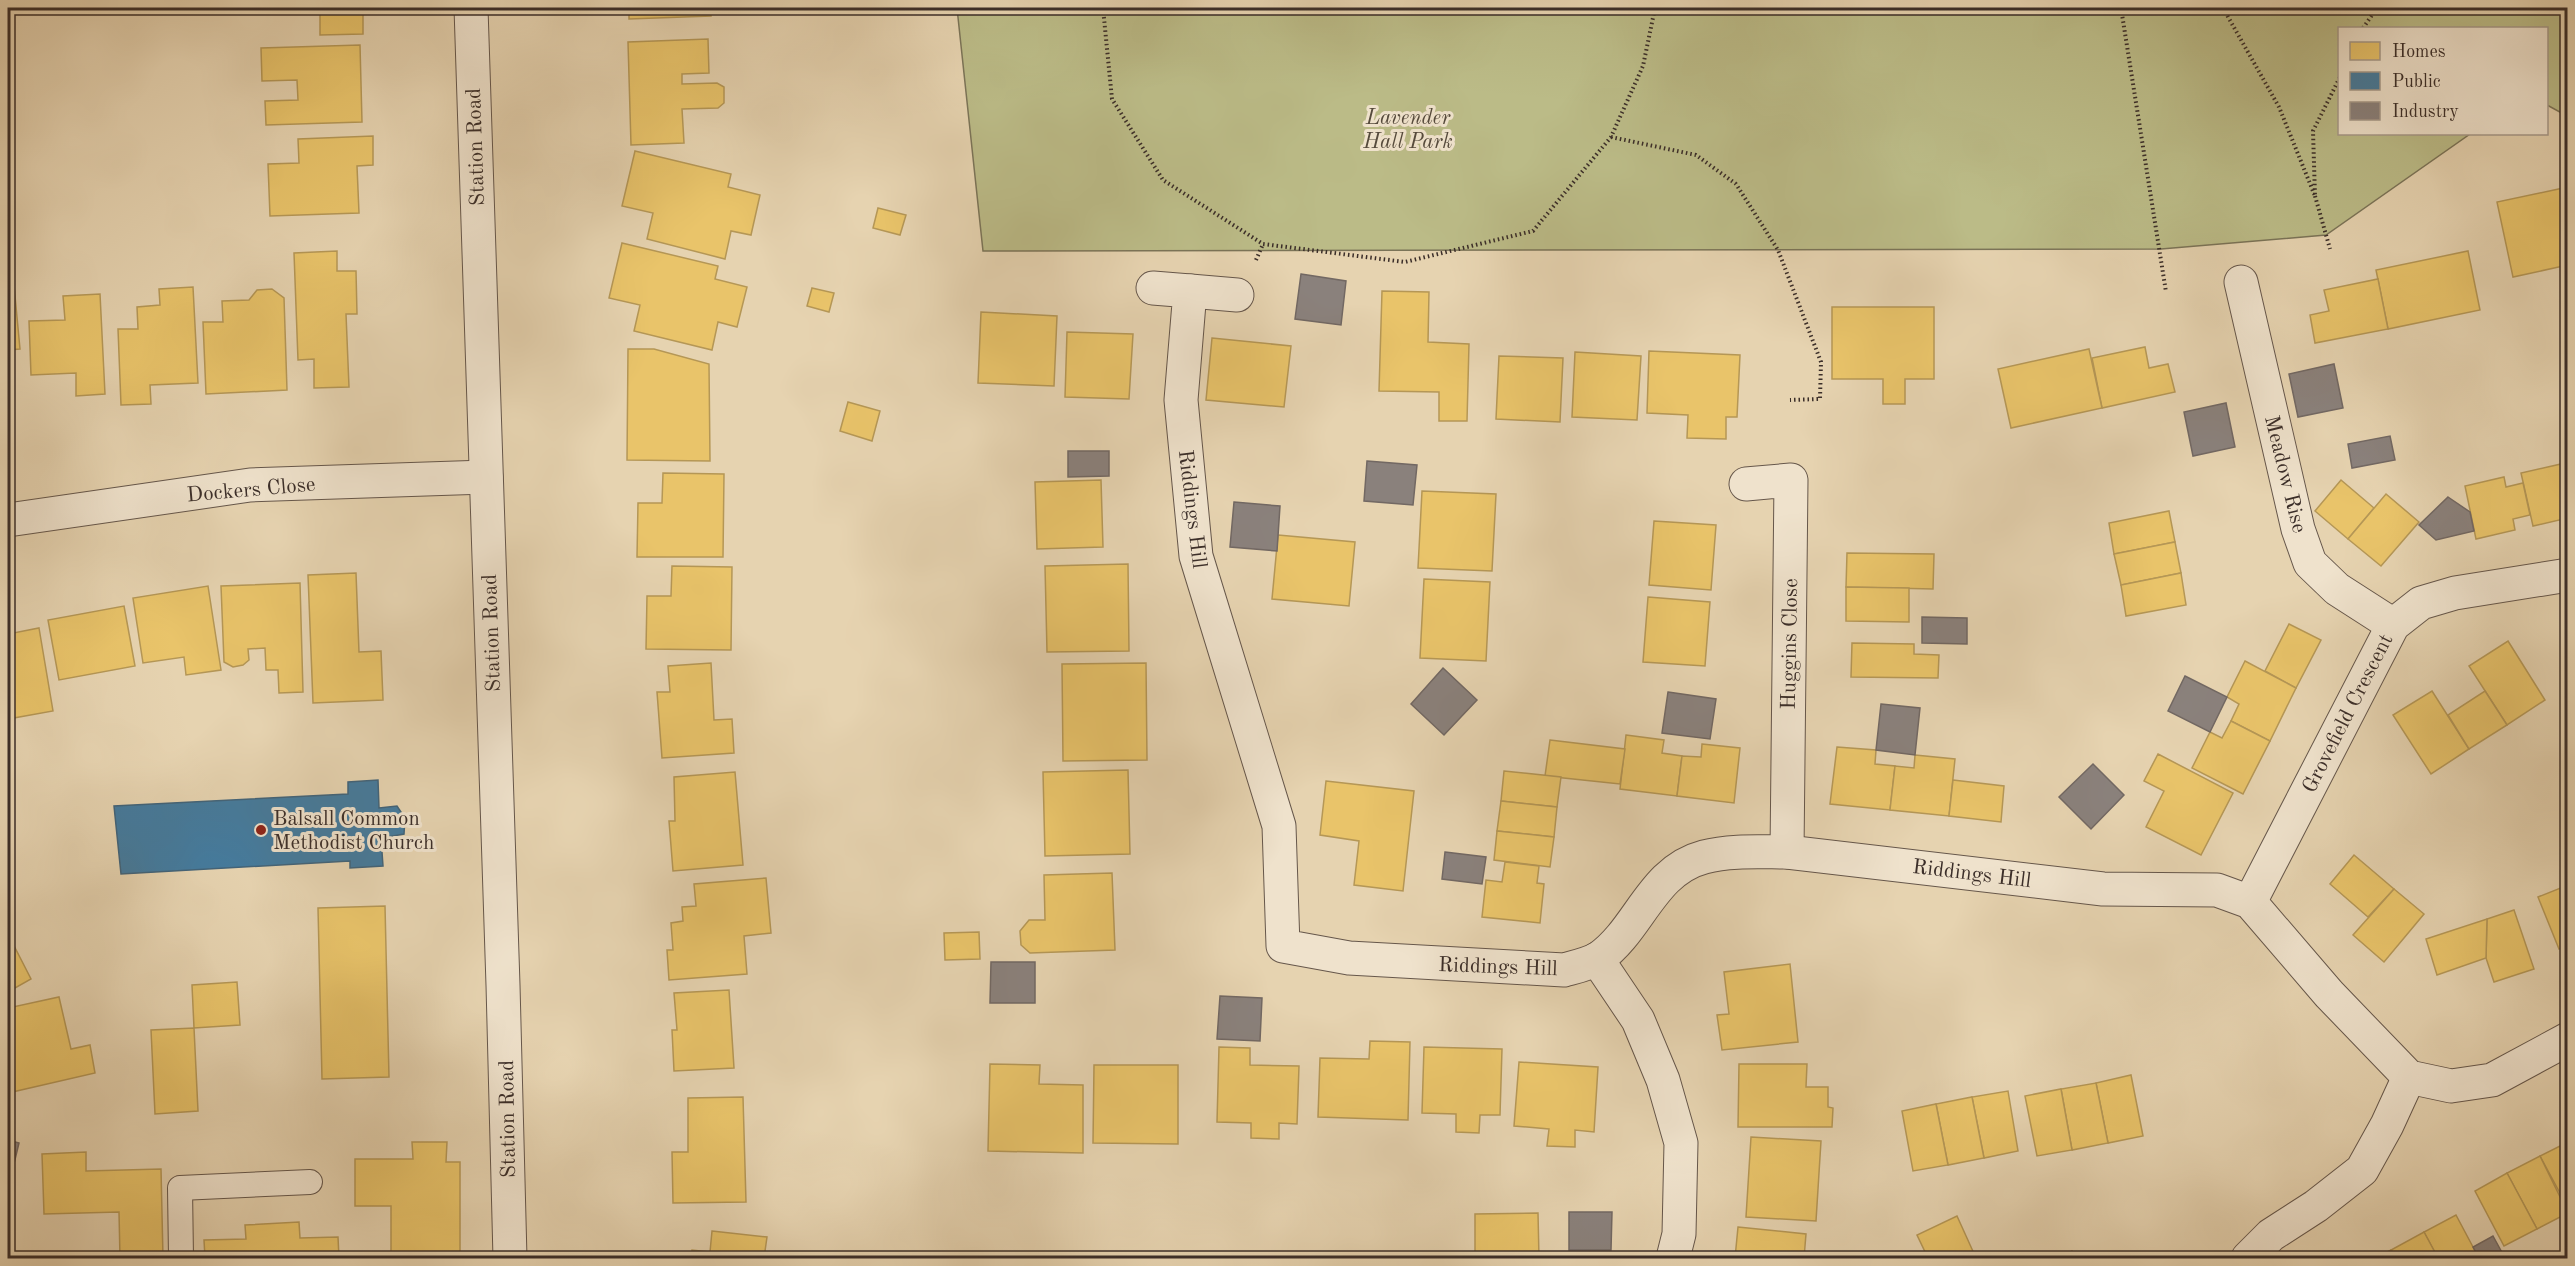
<svg xmlns="http://www.w3.org/2000/svg" width="2575" height="1266" font-family="'Old Standard TT',serif">
	<style>
		.green { fill: #bbbb87; stroke: #7b7458; stroke-width: 1.5 }
		.homes { fill: #e9c46a; stroke: #b59756; stroke-width: 1.5 }
		.public { fill: #457b9d; stroke: #42647a; stroke-width: 1.5 }
		.industry { fill: #8a817c; stroke: #726863; stroke-width: 1.5 }
		.lines { fill: none; stroke-linecap: round; stroke-linejoin: round }
		.service-casing { stroke: #66574b; stroke-width: 26 }
		.minor-casing { stroke: #66574b; stroke-width: 35 }
		.tertiary-casing { stroke: #66574b; stroke-width: 35 }
		.path { stroke: #3b2e29; stroke-width: 4; stroke-dasharray: 1.5 3; stroke-linecap: butt }
		.service { stroke: #efe2cc; stroke-width: 24 }
		.minor { stroke: #efe2cc; stroke-width: 33 }
		.tertiary { stroke: #efe2cc; stroke-width: 33 }
		.poi-dot { fill: #8f2418; stroke: #efe2cc; stroke-width: 2 }
		.labels { text-anchor: middle; stroke-width: 6; stroke-linejoin: round; paint-order: stroke }
		.park-label { font-size: 21px; font-style: italic; fill: #554a3c; stroke: #efe2cc }
		.street-label { font-size: 21px; fill: #3b2e29; stroke: #efe2cc }
		.poi-label { font-size: 21px; fill: #3b2e29; stroke: #efe2cc; text-anchor: start }
	</style>
	<rect width="100%" height="100%" fill="#e6d3b0"/>
	<filter id="stains"><feTurbulence type="fractalNoise" baseFrequency=".00333" numOctaves="4"/><feColorMatrix values="0 0 0 0 .2 0 0 0 0 .09 0 0 0 0 .02 0 0 0 .5 -.17"/></filter>
	<radialGradient id="worn" r=".72"><stop offset=".6" stop-color="#630" stop-opacity="0"/><stop offset="1" stop-color="#630" stop-opacity=".3"/></radialGradient>
	<path class="green" d="M957,8H2567V116L2547,105L2546,28H2340V134H2470L2326,235L2161,249L983,251Z"/>
	<g class="homes">
		<path d="M301,8H363V34L320,35V13L301,14Z"/>
		<path d="M629,8H710L711,16L629,19Z"/>
		<path d="M708,39L709,73L682,74V84L717,83L724,87V103L718,108L682,109L684,143L631,145L628,42Z"/>
		<path d="M360,45L362,122L266,125L265,101L298,100L297,80L262,81L261,48Z"/>
		<path d="M373,136V165L357,166L359,213L270,216L268,164L299,163L298,139Z"/>
		<path d="M635,151L731,174L728,187L760,195L751,235L731,231L725,259L647,239L653,213L622,206Z"/>
		<path d="M2568,187V265L2513,277L2497,202Z"/>
		<path d="M878,208L906,215L900,235L873,228Z"/>
		<path d="M622,243L718,266L715,279L747,287L737,327L718,322L712,350L634,331L640,305L609,298Z"/>
		<path d="M337,251V271H356L357,314H346L349,387L314,388V359L298,360L294,253Z"/>
		<path d="M2468,251L2480,310L2388,329L2376,270Z"/>
		<path d="M12,264L20,349L8,350V265Z"/>
		<path d="M2378,279L2388,329L2315,343L2310,315L2329,311L2324,290Z"/>
		<path d="M193,287L198,383L150,385L151,404L121,405L118,329H138L137,307L160,305L159,289Z"/>
		<path d="M812,288L834,293L829,312L807,306Z"/>
		<path d="M272,289L284,298L287,390L206,394L203,322H223L222,301L249,300L257,290Z"/>
		<path d="M1382,291L1429,292L1428,342L1469,344L1467,421H1439V392L1379,391Z"/>
		<path d="M100,294L105,394L76,396V373L31,375L29,321L65,320L63,296Z"/>
		<path d="M1832,307H1934V379H1905V404H1883V379H1832Z"/>
		<path d="M981,312L1057,316L1054,386L978,383Z"/>
		<path d="M1067,332L1133,334L1129,399L1065,397Z"/>
		<path d="M1212,338L1291,346L1284,407L1206,400Z"/>
		<path d="M2145,347L2149,368L2168,364L2175,392L2102,408L2092,358Z"/>
		<path d="M628,349H654L709,364L710,461L627,460Z"/>
		<path d="M2089,349L2102,408L2011,428L1998,369Z"/>
		<path d="M1649,351L1740,355L1737,417H1726V439L1687,438L1688,415L1647,413Z"/>
		<path d="M1575,352L1641,356L1637,420L1572,417Z"/>
		<path d="M1499,356L1563,358L1560,422L1496,419Z"/>
		<path d="M848,402L880,411L872,441L840,431Z"/>
		<path d="M2561,464L2563,474L2568,473V518L2533,526L2521,473Z"/>
		<path d="M663,473L724,474L723,557H637L638,503H662Z"/>
		<path d="M2504,477L2506,487L2523,483L2530,515L2513,519L2515,530L2476,539L2465,486Z"/>
		<path d="M1101,480L1103,547L1037,549L1035,482Z"/>
		<path d="M2341,480L2374,508L2348,539L2315,511Z"/>
		<path d="M1422,491L1496,494L1492,571L1418,568Z"/>
		<path d="M2386,494L2419,522L2381,566L2348,539Z"/>
		<path d="M2169,511L2175,542L2114,554L2109,523Z"/>
		<path d="M1654,521L1716,525L1711,590L1649,585Z"/>
		<path d="M1278,535L1355,542L1349,606L1272,599Z"/>
		<path d="M2175,542L2181,573L2121,585L2114,554Z"/>
		<path d="M1847,553L1934,554L1933,589L1846,587Z"/>
		<path d="M1128,564L1129,651L1047,652L1045,566Z"/>
		<path d="M672,566L732,567L731,650L646,649L647,596H671Z"/>
		<path d="M356,573L359,652L381,651L383,700L313,703L308,575Z"/>
		<path d="M2181,573L2186,605L2126,616L2121,585Z"/>
		<path d="M1424,579L1490,582L1486,661L1420,658Z"/>
		<path d="M300,583L303,692L279,693L278,670H266L265,648L248,649L249,660L243,665L233,667L224,662L221,586Z"/>
		<path d="M208,586L221,670L186,675L184,657L143,663L133,598Z"/>
		<path d="M1846,587L1909,588V622L1846,621Z"/>
		<path d="M1648,597L1710,602L1705,666L1643,662Z"/>
		<path d="M124,606L135,666L59,680L48,620Z"/>
		<path d="M2568,619V644L2562,620Z"/>
		<path d="M2289,624L2321,640L2296,688L2265,671Z"/>
		<path d="M39,628L53,711L8,719V634Z"/>
		<path d="M2508,641L2545,700L2507,725L2469,666Z"/>
		<path d="M1852,643L1914,644V654L1939,655L1938,678L1851,677Z"/>
		<path d="M2245,661L2296,688L2270,741L2231,721L2239,704L2227,697Z"/>
		<path d="M711,663L714,720L732,719L734,753L662,758L657,692H670L668,666Z"/>
		<path d="M1146,663L1147,760L1063,761L1062,664Z"/>
		<path d="M2432,691L2469,749L2431,774L2393,715Z"/>
		<path d="M2485,691L2507,725L2469,749L2448,715Z"/>
		<path d="M2231,721L2270,741L2243,794L2192,768L2210,732L2222,738Z"/>
		<path d="M1626,735L1664,740L1662,753L1682,756L1677,796L1620,789Z"/>
		<path d="M1550,740L1625,749L1620,784L1545,776Z"/>
		<path d="M1702,744L1740,748L1734,803L1677,796L1682,756L1701,757Z"/>
		<path d="M1837,747L1876,750L1875,764L1895,766L1890,810L1830,804Z"/>
		<path d="M2158,754L2233,793L2201,855L2146,827L2164,791L2144,781Z"/>
		<path d="M1915,755L1955,759L1949,816L1890,810L1895,766L1914,768Z"/>
		<path d="M1128,770L1130,854L1045,856L1043,772Z"/>
		<path d="M1504,771L1561,777L1557,807L1501,801Z"/>
		<path d="M735,772L743,865L673,871L669,821H675L674,777Z"/>
		<path d="M1953,780L2004,786L2001,822L1949,816Z"/>
		<path d="M1326,781L1414,791L1403,891L1354,885L1359,841L1320,835Z"/>
		<path d="M1501,801L1557,807L1554,837L1497,831Z"/>
		<path d="M1497,831L1554,837L1550,867L1494,860Z"/>
		<path d="M2354,855L2394,889L2368,917L2330,884Z"/>
		<path d="M1505,862L1539,866L1537,883L1544,884L1540,923L1482,917L1486,880L1502,882Z"/>
		<path d="M1112,873L1115,950L1030,953L1021,945L1020,931L1029,920H1045L1044,875Z"/>
		<path d="M766,878L771,933L744,936L747,974L669,980L667,950H673L671,923L683,921L682,907L696,906L694,884Z"/>
		<path d="M2568,885V945L2559,949L2538,897Z"/>
		<path d="M2394,889L2424,914L2384,962L2353,935Z"/>
		<path d="M385,906L389,1077L322,1079L318,908Z"/>
		<path d="M2514,910L2534,969L2494,982L2486,958L2487,919Z"/>
		<path d="M2487,919L2486,958L2437,975L2426,939Z"/>
		<path d="M979,932L980,959L945,960L944,933Z"/>
		<path d="M8,934L31,979L8,992Z"/>
		<path d="M1790,964L1798,1042L1722,1050L1717,1015L1729,1014L1724,972Z"/>
		<path d="M237,982L240,1025L194,1028L192,985Z"/>
		<path d="M729,990L734,1068L674,1071L672,1030H677L674,993Z"/>
		<path d="M59,997L71,1049L90,1045L95,1073L8,1093V1008Z"/>
		<path d="M194,1028L198,1111L155,1114L151,1030Z"/>
		<path d="M1370,1041L1410,1042L1408,1120L1318,1117L1320,1058L1369,1059Z"/>
		<path d="M1219,1047L1250,1048V1065L1299,1066L1297,1124L1279,1123V1139L1251,1138V1123L1217,1122Z"/>
		<path d="M1424,1047L1502,1049L1500,1115H1480L1479,1133L1456,1132V1114L1422,1113Z"/>
		<path d="M1519,1062L1598,1067L1594,1132L1575,1130V1147L1547,1146L1549,1129L1514,1126Z"/>
		<path d="M990,1064L1040,1065L1039,1084L1083,1085V1153L988,1151Z"/>
		<path d="M1739,1064H1807L1806,1087H1828V1107L1833,1108L1832,1127H1738Z"/>
		<path d="M1094,1065H1178V1144L1093,1143Z"/>
		<path d="M2131,1075L2143,1136L2108,1143L2096,1083Z"/>
		<path d="M2096,1083L2108,1143L2072,1150L2061,1089Z"/>
		<path d="M2061,1089L2072,1150L2037,1156L2025,1096Z"/>
		<path d="M2008,1091L2018,1151L1984,1158L1972,1097Z"/>
		<path d="M743,1097L746,1202L673,1203L672,1152H688V1098Z"/>
		<path d="M1972,1097L1984,1158L1948,1165L1936,1104Z"/>
		<path d="M1936,1104L1948,1165L1913,1171L1902,1111Z"/>
		<path d="M1751,1137L1821,1141L1816,1221L1746,1217Z"/>
		<path d="M412,1142H447L446,1162H460V1258H391V1206H355V1159H413Z"/>
		<path d="M2568,1142V1208L2540,1156Z"/>
		<path d="M86,1152V1171L161,1169L163,1258H120L119,1212L44,1214L42,1154Z"/>
		<path d="M2540,1156L2568,1213L2537,1229L2507,1173Z"/>
		<path d="M2507,1173L2537,1229L2504,1246L2475,1191Z"/>
		<path d="M1538,1213L1539,1258H1475V1214Z"/>
		<path d="M2456,1215L2473,1247L2479,1258H2438L2424,1232Z"/>
		<path d="M1957,1216L1976,1258H1928L1917,1235Z"/>
		<path d="M299,1222L300,1238L338,1237L339,1258H205L204,1240L246,1239L245,1225Z"/>
		<path d="M1738,1227L1806,1234L1804,1258H1735Z"/>
		<path d="M712,1231L767,1237L764,1258H691L692,1250L710,1252Z"/>
		<path d="M2424,1232L2438,1258H2396L2391,1250Z"/>
		<path d="M2391,1250L2396,1258H2375Z"/>
		<path d="M2072,1251L2076,1258H2058Z"/>
	</g>
	<path class="public" d="M378,780L379,808L397,806L405,818L404,834L381,838L383,866L350,868V861L121,874L114,806L348,794V782Z"/>
	<g class="industry">
		<path d="M1301,274L1346,281L1341,325L1295,319Z"/>
		<path d="M2334,364L2343,408L2298,417L2289,374Z"/>
		<path d="M2226,403L2235,447L2193,456L2184,412Z"/>
		<path d="M2390,436L2395,460L2352,468L2348,444Z"/>
		<path d="M1068,451H1109V476L1068,477Z"/>
		<path d="M1367,461L1417,465L1413,505L1364,501Z"/>
		<path d="M2448,497L2470,512L2474,531L2436,540L2419,525Z"/>
		<path d="M1234,502L1280,506L1277,551L1230,547Z"/>
		<path d="M1922,617L1967,618V644L1922,643Z"/>
		<path d="M1443,668L1477,700L1444,735L1411,704Z"/>
		<path d="M2185,676L2227,697L2210,732L2168,711Z"/>
		<path d="M1668,692L1716,699L1710,739L1662,733Z"/>
		<path d="M1881,704L1920,708L1915,755L1876,750Z"/>
		<path d="M2093,764L2124,795L2091,829L2059,797Z"/>
		<path d="M1445,852L1486,857L1482,884L1442,879Z"/>
		<path d="M991,962H1035V1003H990Z"/>
		<path d="M1220,996L1262,998L1260,1041L1217,1039Z"/>
		<path d="M8,1140L19,1143L11,1176L8,1175Z"/>
		<path d="M1569,1212H1612L1611,1250H1569Z"/>
		<path d="M2493,1236L2505,1258H2479L2473,1247Z"/>
	</g>
	<g class="lines">
		<defs>
			<path id="service" d="M181,1258L180,1188L310,1182"/>
			<g id="minor">
				<path d="M2241,282L2298,529L2310,563L2337,589L2393,625"/>
				<path d="M1153,288L1190,291L1181,400L1196,556L1279,826L1283,946L1349,958L1564,970C1575,967 1589,964 1599,958C1640,929 1651,871 1704,857C1730,850 1760,852 1787,852L2103,889L2217,890L2250,902L2329,994L2409,1077L2451,1086L2492,1080L2568,1039"/>
				<path d="M1190,291L1237,295"/>
				<path d="M1746,484L1791,480L1787,852"/>
				<path d="M8,520L250,485L486,477"/>
				<path d="M2250,902L2393,625L2421,603L2455,593L2568,575"/>
				<path d="M1597,959L1638,1020L1663,1080L1681,1143L1679,1234L1673,1258"/>
				<path d="M2248,1258L2271,1235L2316,1206L2362,1170L2387,1125L2409,1077"/>
			</g>
			<path id="tertiary" d="M471,8L503,985L510,1258"/>
		</defs>
		<use href="#service" class="service-casing"/>
		<use href="#minor" class="minor-casing"/>
		<use href="#tertiary" class="tertiary-casing"/>
		<g class="path">
			<path d="M1103,8L1112,99L1163,180L1263,244L1405,262L1533,231L1611,137L1643,66L1655,8"/>
			<path d="M2121,8L2166,292"/>
			<path d="M2223,8L2279,107L2315,196L2313,131L2340,77"/>
			<path d="M2363,28L2377,8"/>
			<path d="M1611,137L1696,155L1736,184L1778,250L1821,362L1820,399L1790,400"/>
			<path d="M2315,196L2330,249"/>
			<path d="M1256,260L1263,244"/>
		</g>
		<use href="#service" class="service"/>
		<use href="#minor" class="minor"/>
		<use href="#tertiary" class="tertiary"/>
	</g>
	<circle class="poi-dot" cx="261" cy="830" r="6"/>
	<g class="labels">
		<g class="park-label">
			<text x="1408" y="124">Lavender<tspan x="1408" dy="24">Hall Park</tspan></text>
		</g>
		<g class="street-label">
			<text transform="translate(475 147) rotate(-92)" y="7">Station Road</text>
			<text transform="translate(2286 474) rotate(76)" y="7">Meadow Rise</text>
			<text transform="translate(251 489) rotate(-5)" y="7">Dockers Close</text>
			<text transform="translate(1193 509) rotate(83)" y="7">Riddings Hill</text>
			<text transform="translate(491 633) rotate(-92)" y="7">Station Road</text>
			<text transform="translate(1789 644) rotate(-89)" y="7">Huggins Close</text>
			<text transform="translate(2347 713) rotate(-63)" y="7">Grovefield Crescent</text>
			<text transform="translate(1972 873) rotate(7)" y="7">Riddings Hill</text>
			<text transform="translate(1498 966) rotate(2)" y="7">Riddings Hill</text>
			<text transform="translate(507 1119) rotate(-91)" y="7">Station Road</text>
		</g>
		<g class="poi-label">
			<text x="273" y="825">Balsall Common<tspan x="273" dy="24">Methodist Church</tspan></text>
		</g>
	</g>
	<rect width="2575" height="1266" fill="none" stroke="#e6d3b0" stroke-width="30"/>
	<rect x="9" y="9" width="2557" height="1248" fill="none" stroke="#3b2e29" stroke-width="3"/>
	<rect x="15" y="15" width="2545" height="1236" fill="none" stroke="#3b2e29" stroke-width="1.5"/>
	<rect x="2338" y="27" width="210" height="108" fill="#efe2cc" stroke="#a79a8b" stroke-width="1.5"/>
	<rect x="2350" y="42" width="30" height="18" fill="#e9c46a" stroke="#a79a8b" stroke-width="1.5"/>
	<text x="2392" y="57" font-size="18" fill="#3b2e29">Homes</text>
	<rect x="2350" y="72" width="30" height="18" fill="#457b9d" stroke="#a79a8b" stroke-width="1.5"/>
	<text x="2392" y="87" font-size="18" fill="#3b2e29">Public</text>
	<rect x="2350" y="102" width="30" height="18" fill="#8a817c" stroke="#a79a8b" stroke-width="1.5"/>
	<text x="2392" y="117" font-size="18" fill="#3b2e29">Industry</text>
	<rect width="100%" height="100%" filter="url(#stains)"/>
	<rect width="100%" height="100%" fill="url(#worn)"/>
</svg>
